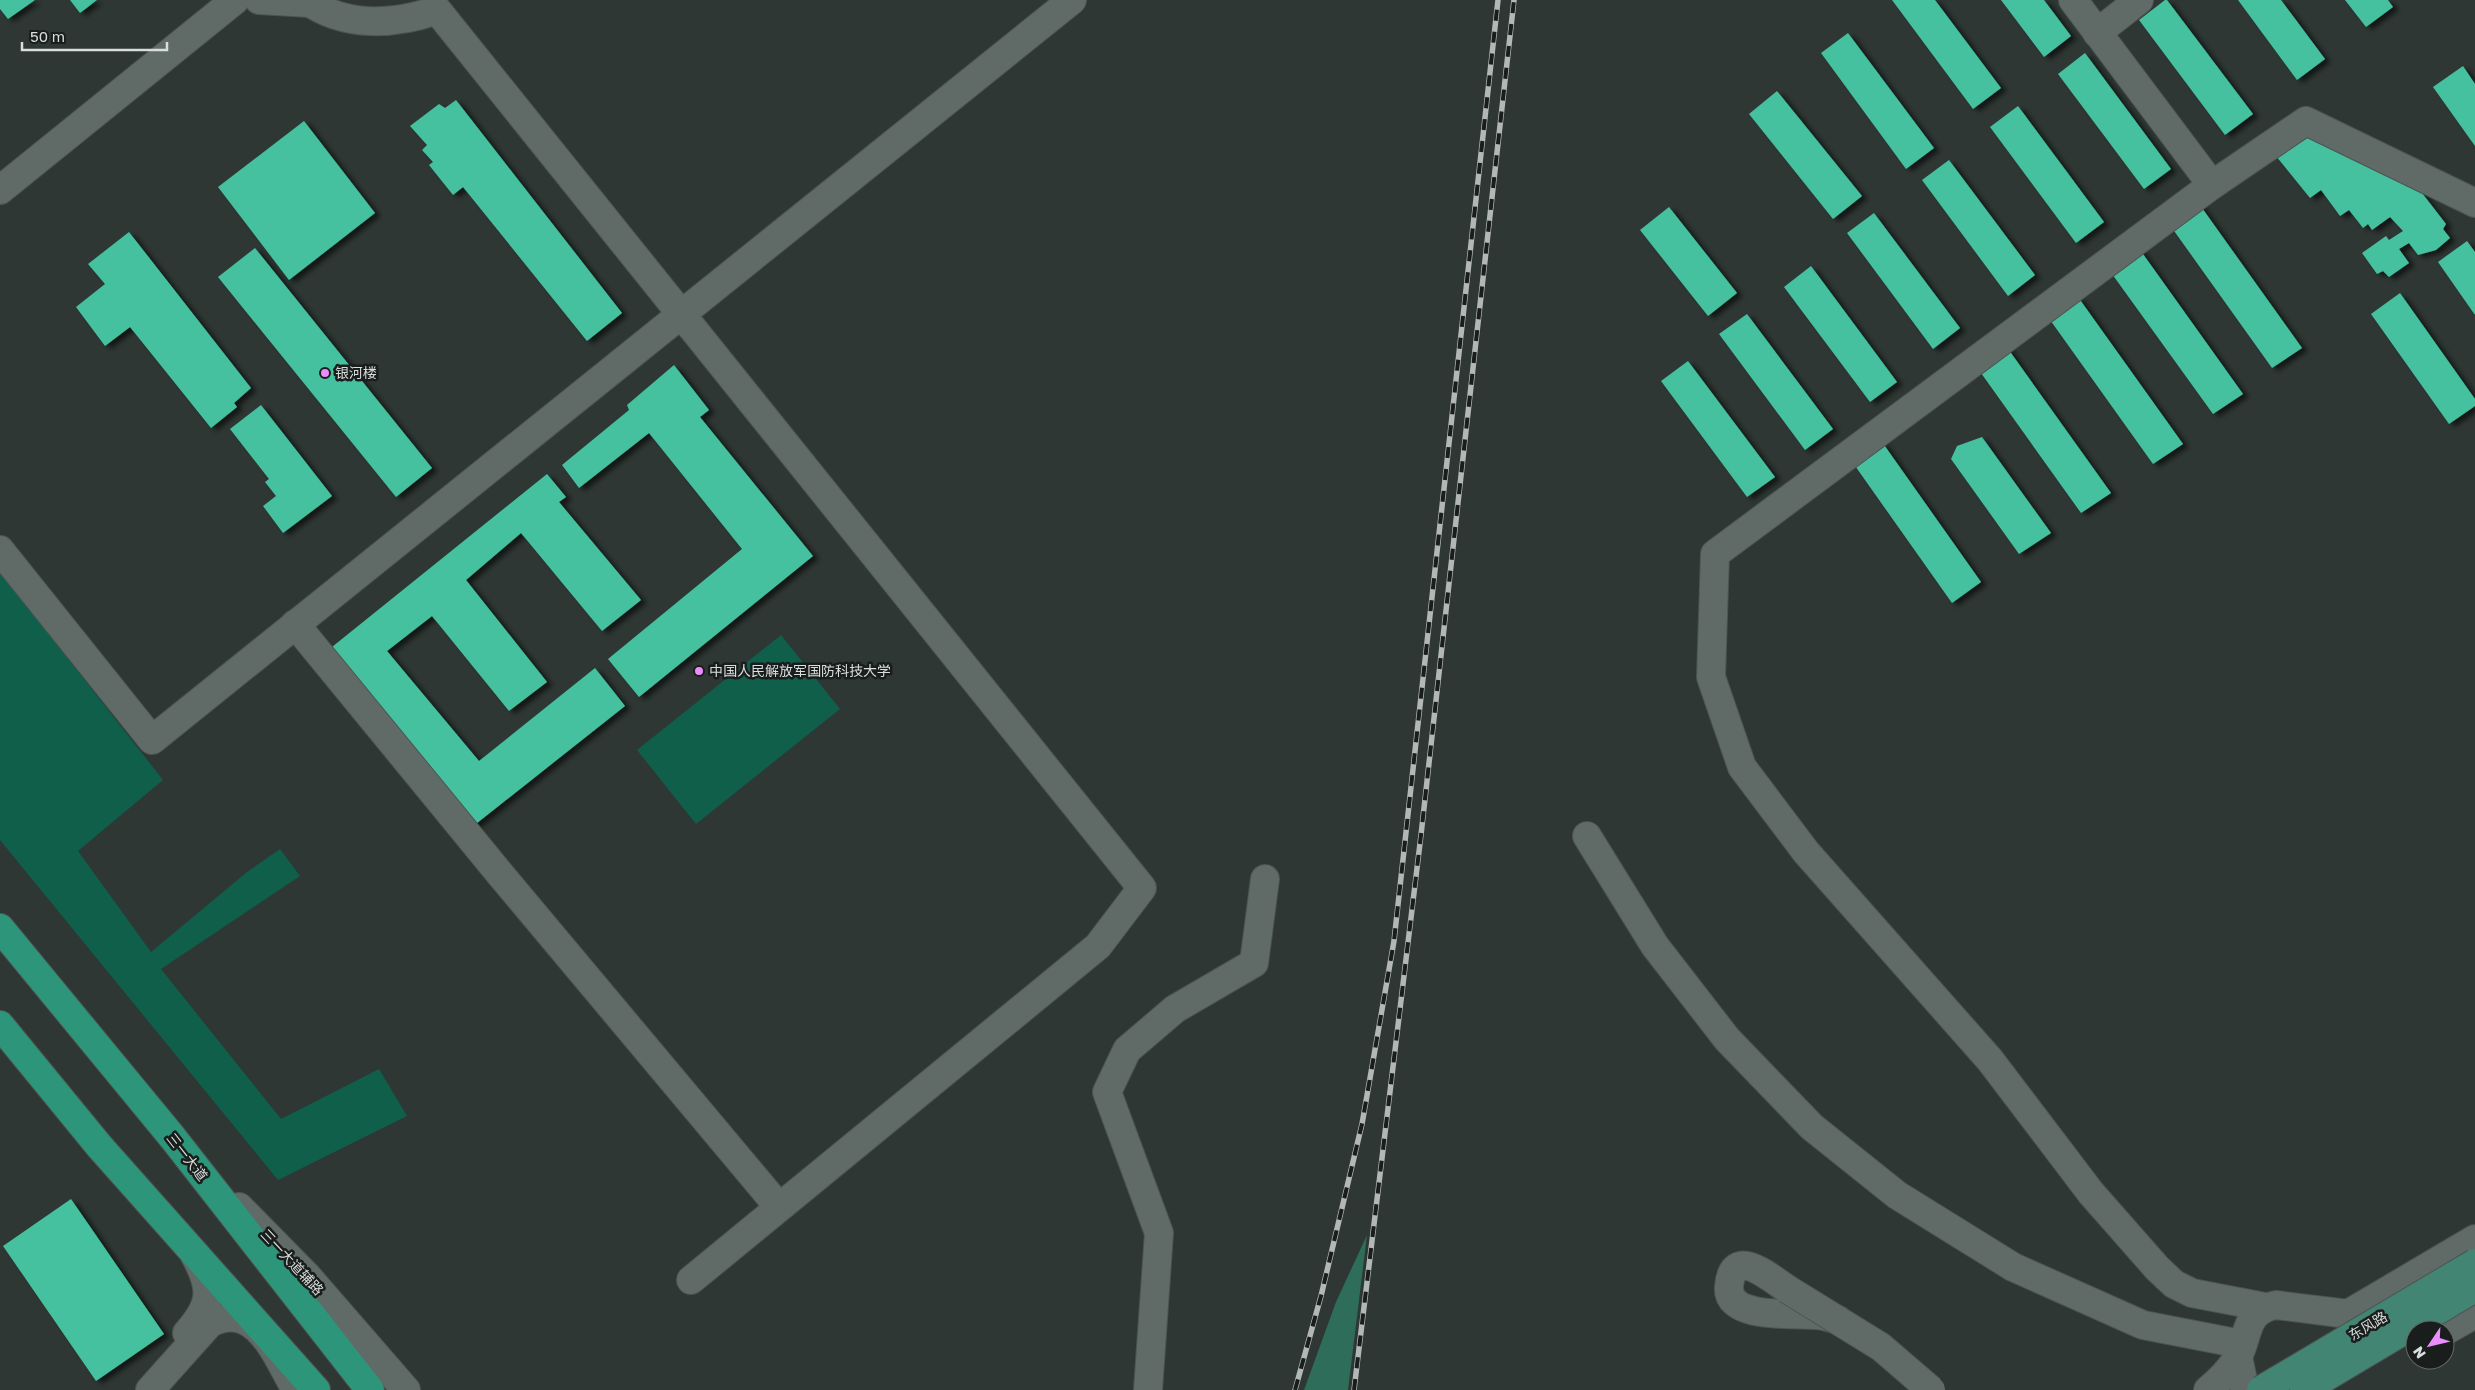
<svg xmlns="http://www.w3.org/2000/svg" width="2475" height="1390" font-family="'Golos Text','Noto Sans SC',sans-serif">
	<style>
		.green { fill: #0f5f4b }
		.forest { fill: #2d6d5a }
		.building { fill: #45c1a0; filter: url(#shadow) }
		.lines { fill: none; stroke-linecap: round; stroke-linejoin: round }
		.minor-casing { stroke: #4c5451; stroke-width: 30 }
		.highway-casing { stroke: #4c5451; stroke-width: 30 }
		.minor { stroke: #606b67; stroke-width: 28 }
		.highway { stroke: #2d967a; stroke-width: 28 }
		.rail-casing { stroke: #b1b8b6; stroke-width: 5.5 }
		.rail { stroke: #191d1c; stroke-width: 4; stroke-dasharray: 11; stroke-linecap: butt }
		.minor-bridge-casing { stroke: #4c5451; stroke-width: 30; stroke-linecap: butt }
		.major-bridge-casing { stroke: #4c5451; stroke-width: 30; stroke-linecap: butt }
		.minor-bridge { stroke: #606b67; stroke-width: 28 }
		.major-bridge { stroke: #418572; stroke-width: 28 }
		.poi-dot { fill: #eb8dfc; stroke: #191d1c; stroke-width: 2 }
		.labels { text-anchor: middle; stroke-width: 5; stroke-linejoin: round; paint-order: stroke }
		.poi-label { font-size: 14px; fill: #d8dedc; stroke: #191d1c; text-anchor: start }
		.street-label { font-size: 14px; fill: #d8dedc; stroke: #191d1c }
	</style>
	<defs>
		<filter id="shadow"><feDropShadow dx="5.5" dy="3" stdDeviation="2.5" flood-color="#0009"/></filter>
	</defs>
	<rect width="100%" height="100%" fill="#2e3734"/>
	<g class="green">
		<path d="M0,572L163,780L78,851L151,952L247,872L280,849L300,876L161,969L281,1119L379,1069L407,1116L278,1180L0,840Z"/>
		<path d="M781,635L840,709L696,824L637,750Z"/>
	</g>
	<path class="forest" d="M1367,1235L1348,1390H1304L1336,1302Z"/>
	<g class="building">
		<path d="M0,0H35L8,19L0,9Z"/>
		<path d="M70,0H97L80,13Z"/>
		<path d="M1892,0H1935L2001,88L1973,109Z"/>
		<path d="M2001,0H2044L2071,36L2044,57Z"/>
		<path d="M2165,0H2167L2253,114L2225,135L2139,20Z"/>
		<path d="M2238,0H2281L2325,59L2297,80Z"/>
		<path d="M2345,0H2388L2393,7L2366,27Z"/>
		<path d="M1848,33L1934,148L1906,169L1821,53Z"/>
		<path d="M2085,53L2171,169L2144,189L2058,74Z"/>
		<path d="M2463,66L2475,84V146L2433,87Z"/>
		<path d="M1777,91L1862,196L1833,219L1749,114Z"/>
		<path d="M456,100L622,313L587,341L463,187L453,195L429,165L433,162L422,150L427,145L410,126L439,104L445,108Z"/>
		<path d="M2018,106L2104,222L2076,243L1990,127Z"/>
		<path d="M304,121L375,213L289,280L218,187Z"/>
		<path d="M2310,136L2422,193L2446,224L2443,229L2450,238L2436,250L2418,255L2409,243L2399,249L2409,263L2389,277L2383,271L2377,274L2362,253L2386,236L2389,240L2403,231L2390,217L2372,230L2368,224L2363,228L2349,210L2340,216L2321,190L2310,198L2276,156Z"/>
		<path d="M1949,160L2035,275L2008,296L1922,180Z"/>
		<path d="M2197,201L2302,348L2272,368L2167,221Z"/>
		<path d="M1669,207L1737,293L1708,316L1640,230Z"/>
		<path d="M1874,213L1960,328L1933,349L1847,233Z"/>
		<path d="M129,232L251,388L234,403L237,407L211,428L130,327L105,346L76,307L105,284L88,264Z"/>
		<path d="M2467,241L2475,252V315L2438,262Z"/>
		<path d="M2138,247L2243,394L2213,414L2107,267Z"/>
		<path d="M255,248L432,468L396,497L218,277Z"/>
		<path d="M1811,266L1897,382L1870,402L1784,287Z"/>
		<path d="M2400,293L2475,399V406L2449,424L2371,314Z"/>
		<path d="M2078,297L2183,444L2153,464L2048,317Z"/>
		<path d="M1747,314L1833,429L1805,450L1719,334Z"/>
		<path d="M2006,346L2111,493L2081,513L1976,366Z"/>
		<path d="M1688,361L1775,477L1747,497L1661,381Z"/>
		<path d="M674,365L709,410L700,417L813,556L639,697L608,659L742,549L649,433L579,488L562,465L629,410L627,405Z"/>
		<path d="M261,405L332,496L283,533L263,506L276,496L265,482L269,479L230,429Z"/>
		<path d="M1982,437L2051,533L2019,554L1951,459L1957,446Z"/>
		<path d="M1882,442L1981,582L1952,603L1853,463Z"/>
		<path d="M547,474L566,497L559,502L641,600L602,631L521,533L466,580L547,682L509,711L432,616L387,651L479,761L595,668L625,706L472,827L327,651Z"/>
		<path d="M71,1199L164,1334L96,1381L3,1246Z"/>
	</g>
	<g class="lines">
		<defs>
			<g id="minor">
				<path d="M259,0L310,3"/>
				<path d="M306,0C345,28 394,25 437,10L1142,888L1098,946L691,1280"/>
				<path d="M2073,0L2212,185"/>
				<path d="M2097,33L2139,0"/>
				<path d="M0,190L235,0"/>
				<path d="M0,550L152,740L1072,0"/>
				<path d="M295,624L500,874L779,1207"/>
				<path d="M1587,836L1655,946L1727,1039L1812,1127L1897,1195L2013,1267L2143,1325L2241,1344"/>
				<path d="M239,1207L307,1276L406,1390"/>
				<path d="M1787,1289C1769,1277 1732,1244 1729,1287C1726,1320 1796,1313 1815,1315C1823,1315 1831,1318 1838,1320"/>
				<path d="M2265,1307L2192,1293L2174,1284L2157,1268L2091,1193L1990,1060L1806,852L1742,767L1711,677L1715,554L2212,185L2306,121L2475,203"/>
				<path d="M2348,1314L2475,1239"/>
				<path d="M2445,1331L2475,1314"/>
				<path d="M187,1333C213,1304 213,1288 194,1254"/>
				<path d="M2238,1357L2245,1390"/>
				<path d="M150,1390L210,1323C257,1299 277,1358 296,1390"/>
				<path d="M1148,1390L1159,1233L1107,1092L1127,1050L1175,1009L1254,963L1265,879"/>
				<path d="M2208,1390C2219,1381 2230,1370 2237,1358C2250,1336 2243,1311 2276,1305L2348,1314L2394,1327"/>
			</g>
			<g id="highway">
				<path d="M0,928L173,1138L370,1390"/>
				<path d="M0,1025L100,1147L316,1390"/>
			</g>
		</defs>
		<use href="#minor" class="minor-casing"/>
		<use href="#highway" class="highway-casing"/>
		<use href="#minor" class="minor"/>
		<use href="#highway" class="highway"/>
		<defs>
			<g id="rail">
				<path d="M1295,1390L1321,1296L1362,1124L1394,941L1498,0"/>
				<path d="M1354,1390L1421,835L1514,0"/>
			</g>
		</defs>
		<use href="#rail" class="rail-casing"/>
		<use href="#rail" class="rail"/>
		<defs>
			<path id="minor-bridge" d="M1787,1289L1881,1347L1931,1390"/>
			<g id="major-bridge">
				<path d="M2261,1390L2475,1263"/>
				<path d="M2304,1390L2475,1288"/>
			</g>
		</defs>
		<use href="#minor-bridge" class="minor-bridge-casing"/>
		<use href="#major-bridge" class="major-bridge-casing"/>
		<use href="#minor-bridge" class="minor-bridge"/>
		<use href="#major-bridge" class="major-bridge"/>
	</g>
	<g class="poi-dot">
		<circle cx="325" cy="373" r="5"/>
		<circle cx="699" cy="671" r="5"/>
	</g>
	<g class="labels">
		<g class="poi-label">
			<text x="335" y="378">银河楼</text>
			<text x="709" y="676">中国人民解放军国防科技大学</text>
		</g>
		<g class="street-label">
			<text transform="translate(187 1157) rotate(52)" y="5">三一大道</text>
			<text transform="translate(292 1262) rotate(47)" y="5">三一大道辅路</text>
			<text transform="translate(2368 1326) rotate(-31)" y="5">东风路</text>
		</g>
	</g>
	<g transform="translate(2430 1345) rotate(235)"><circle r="24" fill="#191d1c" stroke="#656a69"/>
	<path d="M0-4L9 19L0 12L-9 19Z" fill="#eb8dfc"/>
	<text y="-8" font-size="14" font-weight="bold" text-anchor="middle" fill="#d8dedc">N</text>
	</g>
	<path d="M22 42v8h145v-8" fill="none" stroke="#d8dedc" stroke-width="2.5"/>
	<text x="30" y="42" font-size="15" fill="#d8dedc" stroke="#191d1c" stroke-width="4" paint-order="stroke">50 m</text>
</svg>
